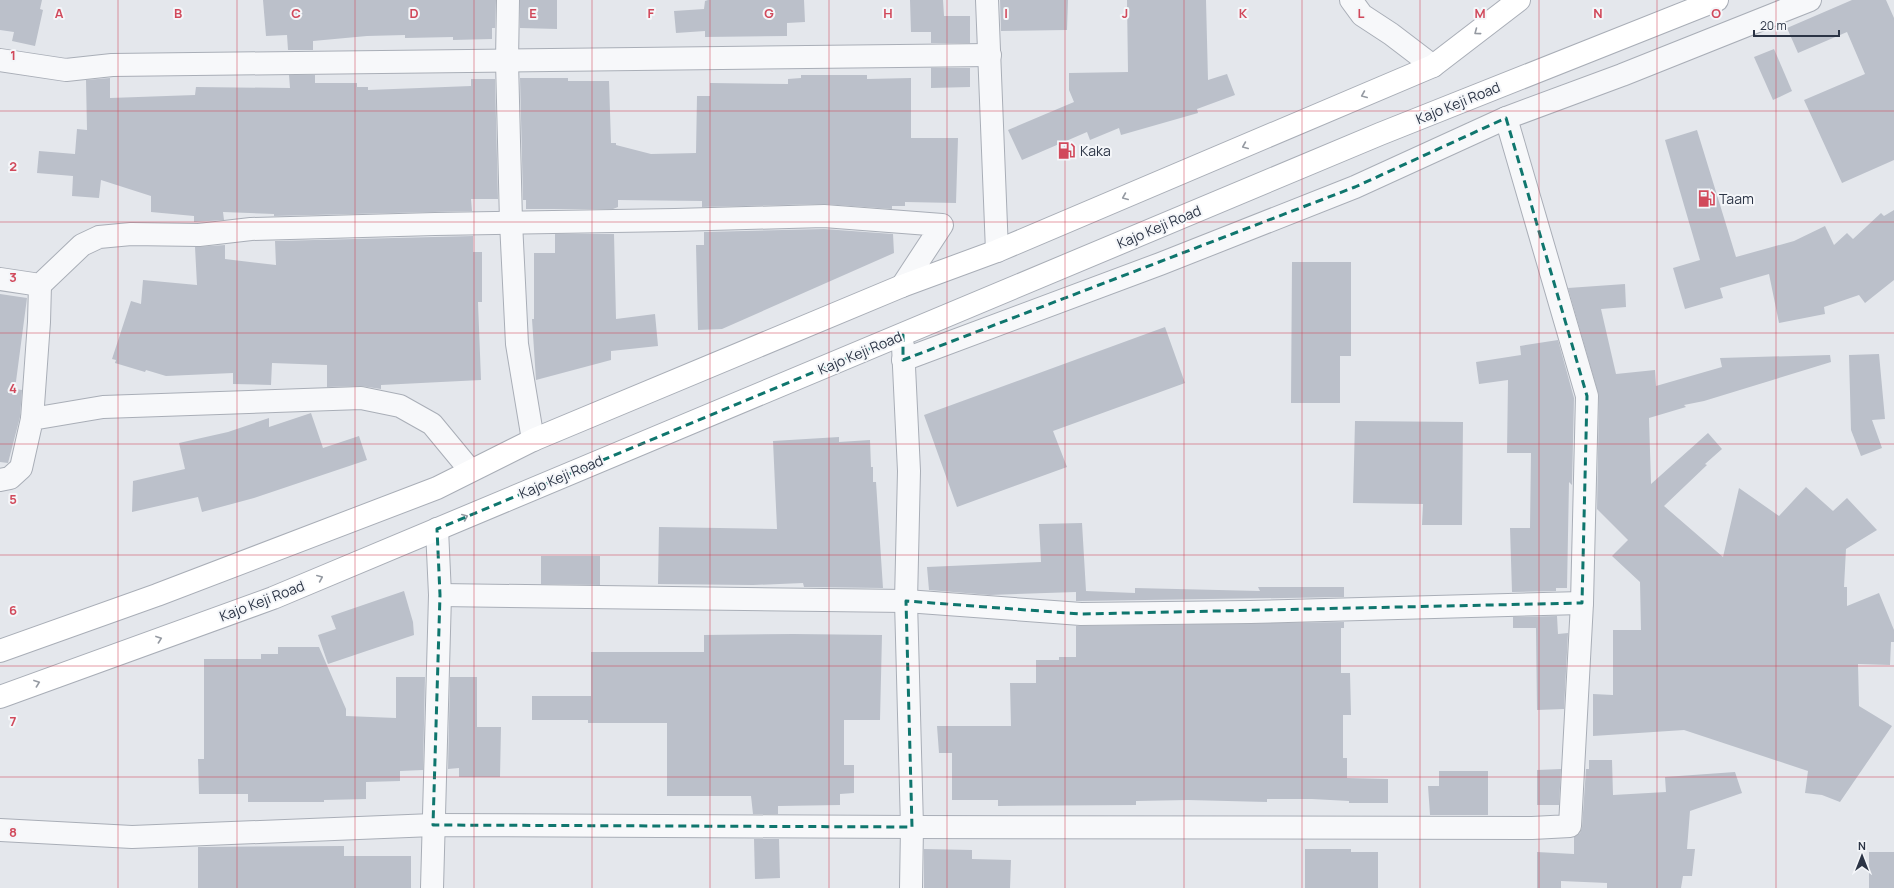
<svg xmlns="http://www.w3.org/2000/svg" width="1894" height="888" font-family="Manrope,sans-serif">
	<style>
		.building { fill: #bbc0ca }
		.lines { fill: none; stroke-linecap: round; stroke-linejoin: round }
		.minor-casing { stroke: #a9aeb7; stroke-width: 24 }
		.secondary-casing { stroke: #a9aeb7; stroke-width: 24 }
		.minor { stroke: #f7f8fa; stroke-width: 22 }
		.secondary { stroke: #fff; stroke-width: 22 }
		.oneway { stroke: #959aa2 }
		.marked { fill: none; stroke: #0f766e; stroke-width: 3; stroke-dasharray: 8 5; stroke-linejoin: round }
		.grid { fill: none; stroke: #d1495b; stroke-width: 1; stroke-opacity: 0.55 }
		.labels { text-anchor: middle; stroke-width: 4; stroke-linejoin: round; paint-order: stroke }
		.street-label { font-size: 14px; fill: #2b3445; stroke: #f4f6f9 }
		.poi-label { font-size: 14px; fill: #2b3445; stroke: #f4f6f9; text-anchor: start }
		.grid-label { font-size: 13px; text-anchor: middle; font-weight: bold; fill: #d1495b; stroke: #f4f6f9; stroke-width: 4; stroke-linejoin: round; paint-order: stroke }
	</style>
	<rect width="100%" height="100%" fill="#e4e7ec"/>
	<g class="building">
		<path d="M0,0H42L40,9L43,10L35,46L12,41L14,32L0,30Z"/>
		<path d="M263,0H496L495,28H492V39L453,40V37L405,38V35L367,36L313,41V50H288L287,35L266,36Z"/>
		<path d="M520,0H557V29L520,28Z"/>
		<path d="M708,0H804L805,22L787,23V36L705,37V31L676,33L674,11L704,9L705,1Z"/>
		<path d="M910,0H943L944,16H970V43H931V32H911Z"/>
		<path d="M1000,0H1068L1067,30L1001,31Z"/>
		<path d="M1127,0H1206L1208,80L1227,74L1235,95L1197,109L1198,113L1121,135L1119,128L1090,140L1087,132L1022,160L1008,130L1074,102L1069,90V73L1128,72Z"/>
		<path d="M1852,0H1886L1894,18V160L1842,183L1804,100L1865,74L1847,32L1798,53L1787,28Z"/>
		<path d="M1774,49L1792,91L1773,100L1754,57Z"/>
		<path d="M931,68H970V87L931,88Z"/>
		<path d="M289,75H315V83H357V87H368V90L471,86V79H495L498,199H471L472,211L274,216V214L223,212L224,220L194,222V216L151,212V196L101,180L99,198L72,196L73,176L37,173L39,151L75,154L77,129L87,130L86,80L110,78V98L195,95L196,87L290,88Z"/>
		<path d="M801,75H867V79L911,78V138H958L956,203L905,202V206H892V209L824,204L702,207V201L618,200V207L613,209H526V200H523L520,78H568V81H609L611,143H616V145L651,154L696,153L697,96H710V83L788,84V79L801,78Z"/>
		<path d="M1697,130L1736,257L1794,241L1825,226L1834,245L1847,233L1853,239L1881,213L1884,216L1894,210V280L1865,303L1859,295L1824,307L1825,314L1779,323L1769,274L1720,288L1723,298L1685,309L1673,268L1700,260L1665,140Z"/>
		<path d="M824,229L893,234L894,253L722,329L698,330L696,245H704V232Z"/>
		<path d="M555,234H614L616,319L655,314L658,346L611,351V360L536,380L532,319H534V253H555Z"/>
		<path d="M473,236V252H482V302H478L481,380L381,385V389L361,386L327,387V365L272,363L271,385L233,384V373L166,376L146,370L145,372L115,363L116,360L112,359L131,301L141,304L143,280L197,285L195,247L225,245V259L276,265L275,241Z"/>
		<path d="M1292,262H1351V356H1340V403H1291Z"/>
		<path d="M1625,284L1626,307L1601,309L1616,374L1655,370L1656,386L1722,367L1720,358L1830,355L1831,362L1704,401L1684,405L1686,407L1649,418L1651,484L1708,433L1722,449L1705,464L1707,465L1664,506L1723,557L1739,488L1779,516L1806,487L1833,511L1847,498L1877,530L1846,549L1844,587H1847V606L1879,593L1894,630V642H1891L1890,665L1858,664L1859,706L1892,726L1840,802L1822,795L1805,793L1808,771L1684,730L1593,736V694L1613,695V630H1641L1640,582L1612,556L1628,540L1597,509L1599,396L1568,288Z"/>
		<path d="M0,294L27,298L15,389L22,390L20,417L8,463L0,462Z"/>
		<path d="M1165,327L1185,383L1053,431L1067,467L957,507L924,415Z"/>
		<path d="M1558,340L1574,398L1572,485L1569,482L1567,588H1556V591L1512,592L1510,528H1530L1531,453H1507L1508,380L1479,384L1476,362L1521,355L1520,346Z"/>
		<path d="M1879,354L1885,419L1872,420L1882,448L1861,456L1851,430L1849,355Z"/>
		<path d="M311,413L323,448L359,436L367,460L254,498L202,512L198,497L132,512L133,481L185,469L179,443L228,432L269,418V427Z"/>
		<path d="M1355,421L1463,422L1462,525H1422L1423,504L1353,503Z"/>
		<path d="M839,437V442L870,440L871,467H873V482H876L877,497L883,588L804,587L803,583L753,585L658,584L659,527L777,529L773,441Z"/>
		<path d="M1082,523L1086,591L1135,593V588L1260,591L1258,587H1344V597L1081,601H1076V592L990,595L929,590L927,567L1041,562L1039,524Z"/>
		<path d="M541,556H600V585L541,584Z"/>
		<path d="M404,591L413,622L414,635L328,664L318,635L336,629L331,616Z"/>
		<path d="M1557,616L1558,634L1568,633L1564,709L1537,710L1536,628H1513V617Z"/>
		<path d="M1344,622V628H1341V673H1350L1351,715H1343V758H1347V778L1388,779V803H1349V801L1312,799H1267V802L1188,800L1136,801V805L998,806V800H952V753H939L937,726H1011L1010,683H1036V660H1059V657H1076V626Z"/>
		<path d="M793,634L882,635L880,720H844V765H854V793L840,794V805L778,806V814H753L751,796H667V723H588V720H532V696H591V652H704V635Z"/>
		<path d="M278,647H319L346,709V716L396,718V677H425L423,770L400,771V781L366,782V799L324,800V802H248V794H199L198,759H204V659H261V654H278Z"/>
		<path d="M450,677H477V727H501L500,777H459V768L448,769Z"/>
		<path d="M1589,760H1612L1613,795L1666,792L1665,777L1735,772L1742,793L1690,811L1687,849H1695L1692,876H1683L1681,888H1607V883L1561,881V888H1537V852L1574,854V837L1580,833L1582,827L1586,769H1589Z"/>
		<path d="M1561,769L1559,805H1537V770Z"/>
		<path d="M1439,771H1488V815H1430L1428,786H1439Z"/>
		<path d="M754,839H779L780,878L755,879Z"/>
		<path d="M344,846V856H411V888H198V847Z"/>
		<path d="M924,849L972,850V859L1011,860L1010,888H924Z"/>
		<path d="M1305,849H1351V852H1378V888H1305Z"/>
		<rect x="1869" y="852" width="25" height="36"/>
	</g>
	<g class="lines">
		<defs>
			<g id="minor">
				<path d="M508,0L507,61L511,222L517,344L533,440"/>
				<path d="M987,0L997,251"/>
				<path d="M1351,0L1362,15L1391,34L1433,66"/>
				<path d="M0,60L66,70L112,65L990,55"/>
				<path d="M0,279L40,285L82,245L99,237L131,234L199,235L251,229L435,224L675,220L824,216L942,225L902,286"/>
				<path d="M903,346L909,471L906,601L912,827L911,888"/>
				<path d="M903,360L1160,264L1355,187L1506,118L1622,75L1810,0"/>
				<path d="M32,419L39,322L40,285"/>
				<path d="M0,480L10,478L21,468L32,419L103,407L361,398L400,406L432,424L470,470"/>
				<path d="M440,595L906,601L1081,614L1250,612L1582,603"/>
				<path d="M0,830L132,837L433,825L912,827L1532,828L1570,826L1582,603L1587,396L1506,118"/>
				<path d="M432,888L440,595L437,529"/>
			</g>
			<g id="secondary">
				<path d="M0,651L157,595L437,488L533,440L902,286L997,251L1433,66L1519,0"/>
				<path d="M0,697L273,598L1380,134L1717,0"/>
			</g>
		</defs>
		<use href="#minor" class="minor-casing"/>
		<use href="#secondary" class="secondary-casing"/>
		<use href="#minor" class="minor"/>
		<use href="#secondary" class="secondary"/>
	</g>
	<defs><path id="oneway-chevron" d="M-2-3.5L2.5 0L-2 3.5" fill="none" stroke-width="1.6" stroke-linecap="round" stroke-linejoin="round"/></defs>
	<g class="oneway">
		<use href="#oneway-chevron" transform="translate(1477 32) rotate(143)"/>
		<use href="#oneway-chevron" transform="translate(1364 95) rotate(157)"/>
		<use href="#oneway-chevron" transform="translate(1245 146) rotate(157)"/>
		<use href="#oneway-chevron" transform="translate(1125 197) rotate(157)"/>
		<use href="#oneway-chevron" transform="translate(465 517) rotate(-23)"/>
		<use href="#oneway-chevron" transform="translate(320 578) rotate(-23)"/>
		<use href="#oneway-chevron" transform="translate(159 639) rotate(-20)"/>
		<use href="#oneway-chevron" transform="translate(37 683) rotate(-20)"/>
	</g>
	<path class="marked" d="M1506,118L1587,396L1582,603L1081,614L906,601L912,827L433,825L440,595L437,529L903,335V360L1355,187Z"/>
	<path class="grid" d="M118,0V888M237,0V888M355,0V888M474,0V888M592,0V888M710,0V888M829,0V888M947,0V888M1065,0V888M1184,0V888M1302,0V888M1420,0V888M1539,0V888M1657,0V888M1776,0V888M0,111H1894M0,222H1894M0,333H1894M0,444H1894M0,555H1894M0,666H1894M0,777H1894"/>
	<defs>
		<symbol id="fuel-bare" viewBox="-9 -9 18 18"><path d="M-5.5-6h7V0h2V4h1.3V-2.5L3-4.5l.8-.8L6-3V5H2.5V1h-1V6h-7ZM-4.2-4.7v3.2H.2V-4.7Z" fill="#d1495b" stroke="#f4f6f9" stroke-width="2.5" paint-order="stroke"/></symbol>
	</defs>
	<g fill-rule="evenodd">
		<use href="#fuel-bare" x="1054" y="138" width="25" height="25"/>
		<use href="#fuel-bare" x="1694" y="186" width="25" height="25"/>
	</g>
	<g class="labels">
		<g class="street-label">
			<text transform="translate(1458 103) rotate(-22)" y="5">Kajo Keji Road</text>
			<text transform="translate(1159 227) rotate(-23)" y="5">Kajo Keji Road</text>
			<text transform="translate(860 353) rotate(-23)" y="5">Kajo Keji Road</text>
			<text transform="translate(561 477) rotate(-23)" y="5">Kajo Keji Road</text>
			<text transform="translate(262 601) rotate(-21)" y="5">Kajo Keji Road</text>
		</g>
		<g class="poi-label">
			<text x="1080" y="156">Kaka</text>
			<text x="1719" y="204">Taam</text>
		</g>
	</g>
	<g class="grid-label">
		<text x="59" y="18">A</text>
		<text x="178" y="18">B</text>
		<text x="296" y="18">C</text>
		<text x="414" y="18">D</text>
		<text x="533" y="18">E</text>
		<text x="651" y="18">F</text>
		<text x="769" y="18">G</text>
		<text x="888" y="18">H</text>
		<text x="1006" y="18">I</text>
		<text x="1125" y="18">J</text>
		<text x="1243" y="18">K</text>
		<text x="1361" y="18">L</text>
		<text x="1480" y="18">M</text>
		<text x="1598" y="18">N</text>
		<text x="1716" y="18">O</text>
		<text x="13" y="60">1</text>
		<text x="13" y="171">2</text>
		<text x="13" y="282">3</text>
		<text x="13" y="393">4</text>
		<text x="13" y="504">5</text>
		<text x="13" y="615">6</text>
		<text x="13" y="726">7</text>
		<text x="13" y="837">8</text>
	</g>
	<g transform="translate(1862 856)" stroke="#f4f6f9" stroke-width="3" paint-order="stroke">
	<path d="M0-3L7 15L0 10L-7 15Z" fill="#2b3445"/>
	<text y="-6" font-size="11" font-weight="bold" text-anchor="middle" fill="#2b3445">N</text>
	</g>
	<path d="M1754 30v6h85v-6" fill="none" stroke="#2b3445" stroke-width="2"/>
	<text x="1760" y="30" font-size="12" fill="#2b3445" stroke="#f4f6f9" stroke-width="3" paint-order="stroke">20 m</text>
</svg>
